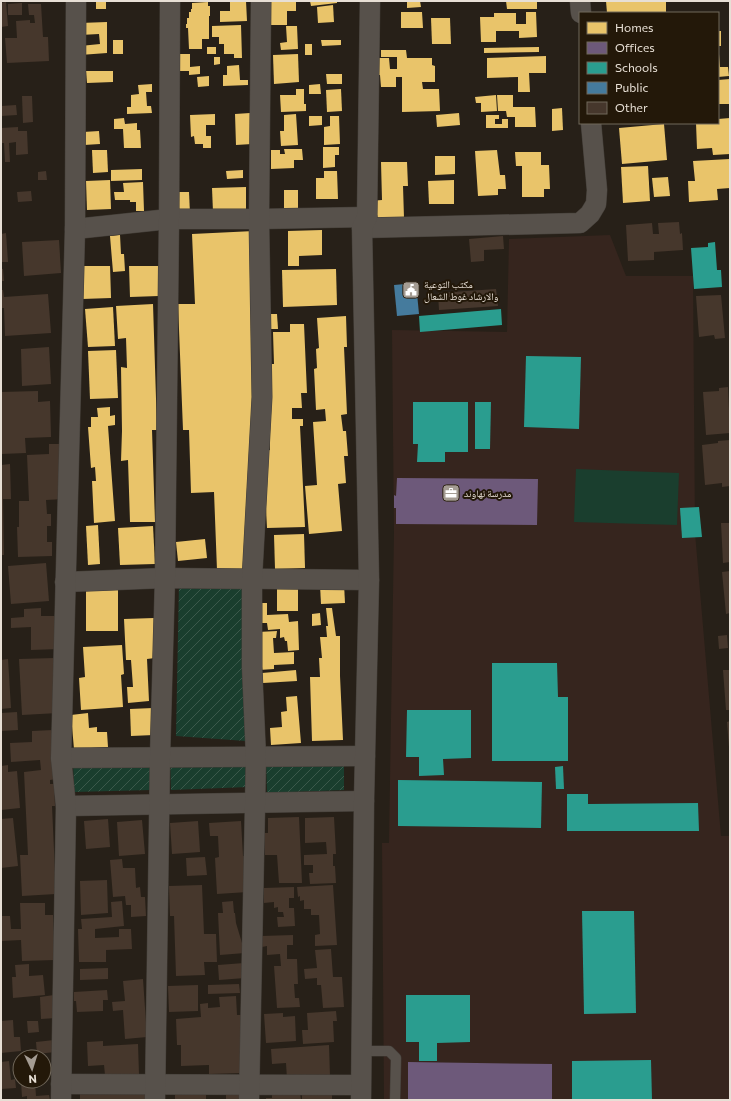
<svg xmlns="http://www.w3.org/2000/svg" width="731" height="1101" font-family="Commissioner,'Noto Naskh Arabic',sans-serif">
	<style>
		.education { fill: #36251e }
		.grass { fill: #1a3e2e }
		.garden { fill: url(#garden-furrows) }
		.homes { fill: #e9c46a }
		.offices { fill: #6d597a }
		.schools { fill: #2a9d8f }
		.public { fill: #457b9d }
		.building { fill: #46372c }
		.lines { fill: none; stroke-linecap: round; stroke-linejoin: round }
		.lane-casing { stroke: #423d37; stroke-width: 11 }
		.street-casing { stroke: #423d37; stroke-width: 21 }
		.lane { stroke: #57514b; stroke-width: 10 }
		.street { stroke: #57514b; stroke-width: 20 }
		.labels { text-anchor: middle; stroke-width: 4; stroke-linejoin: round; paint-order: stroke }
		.poi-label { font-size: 10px; fill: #e7dfd5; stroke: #231809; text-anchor: start }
	</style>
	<defs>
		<pattern id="garden-furrows" width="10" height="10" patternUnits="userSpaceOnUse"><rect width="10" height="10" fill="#1a3e2e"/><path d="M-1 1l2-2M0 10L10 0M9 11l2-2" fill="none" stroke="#3b594b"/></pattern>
	</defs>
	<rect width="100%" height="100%" fill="#272018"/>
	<path class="education" d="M610,235L626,276H693L695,533L721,836H730V1100H384L382,843H389L394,533L392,330L507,332L509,239Z"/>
	<path class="grass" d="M576,469L679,473L677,525L574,522Z"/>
	<g class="garden">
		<path d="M247,583L246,741L176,736L179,584Z"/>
		<path d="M248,757L249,787L171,790L170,759Z"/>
		<path d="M150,759L151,790L74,792L73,761Z"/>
		<path d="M344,760V790L267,793L266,762Z"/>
	</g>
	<g class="homes">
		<rect x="96" y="1" width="10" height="8"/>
		<path d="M230,1H233V2L246,1L247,21L220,22V11H230Z"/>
		<path d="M263,1H296V11H287V25H269Z"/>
		<path d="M310,1H337V3L311,6Z"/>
		<path d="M407,1H420L421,7L407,8Z"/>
		<path d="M506,1H537V9H507Z"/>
		<path d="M606,1H666V13H607Z"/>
		<path d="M208,2V6H210V16H209V39H202V49H189L188,28H186V24H187V18H189V12H191V9H192V3Z"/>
		<path d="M333,5L334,22L318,23L317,7Z"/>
		<path d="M401,12H422L423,28H401Z"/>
		<path d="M526,12H536L537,37L519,38V31H496V42H481L480,17H494V13H516V24H526Z"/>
		<path d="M431,18H450L451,44H432Z"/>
		<path d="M107,22V53L80,55V46L100,44L99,34L80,35V23Z"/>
		<path d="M241,25L242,58H234V54H224V44H219V37H212V26Z"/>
		<path d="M286,26H297L298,49L281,50L280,43L287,42Z"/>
		<rect x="718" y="31" width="3" height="15"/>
		<rect x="113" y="40" width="10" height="14"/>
		<path d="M321,40H341V45L322,46Z"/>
		<rect x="305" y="44" width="7" height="11"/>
		<rect x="207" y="47" width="9" height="7"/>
		<path d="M539,47V52L484,53V48Z"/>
		<path d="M381,50H406L407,58H432V65L435,66V82H422L423,89H439L440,111L402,112V77H396V87H381L380,75H378V58H389L390,69H397V57H381Z"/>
		<path d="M178,54H190V67L200,66V74L189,75V71H179Z"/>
		<path d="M298,54L299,82L274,84L273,55Z"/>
		<path d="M719,54L720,67H728L729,76L718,77V55Z"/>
		<path d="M546,56V73H529L530,92H518V77L487,78V58Z"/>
		<path d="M214,57H220V64L214,65Z"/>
		<path d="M239,65L240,80H248V85L223,86V75H227V66Z"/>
		<path d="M86,71H113V82L87,83Z"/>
		<path d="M326,74H342V84H327Z"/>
		<path d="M209,76V86L198,87L197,77Z"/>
		<path d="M730,79V104H718V80Z"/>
		<path d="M152,84V92H146L147,106H151L152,113L127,114V107H131V95L139,94L138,85Z"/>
		<path d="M320,84L321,94H309V85Z"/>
		<path d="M296,89H304V104H306V111L281,112L280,95H296Z"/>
		<path d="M341,89L342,111L327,112L326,90Z"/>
		<path d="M496,95L497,111L481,112V103H476L475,97Z"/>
		<path d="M497,95H513V107H535L536,127H515V117H507L506,111H498Z"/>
		<path d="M562,108L563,130L552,131V109Z"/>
		<path d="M250,113L252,144L236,145L235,114Z"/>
		<path d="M459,113L460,125L437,127L436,115Z"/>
		<path d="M215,114V125H206V136H211V148H203V144H195L194,136L191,137L190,115Z"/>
		<path d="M296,114L298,145L281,146L280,131H284V115Z"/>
		<path d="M486,115H499V119H495V124H502V119H508V128H486Z"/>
		<path d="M309,116H322V125L309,126Z"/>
		<path d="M330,116H339L340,144L324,145V127L330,126Z"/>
		<path d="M124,118L125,124L137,123V130H140L141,148H124L123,129H114V119Z"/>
		<path d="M730,118V154L713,155L712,148L697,149L696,123H718V119Z"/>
		<path d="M664,124L667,160L622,164L619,128Z"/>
		<path d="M99,131L100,144L84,145L83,132Z"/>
		<path d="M323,147H339V155H335V167L323,168Z"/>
		<path d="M284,149H302L303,160H294V168L271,169V150H280V154H285Z"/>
		<path d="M92,150H107L108,172L93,173Z"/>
		<path d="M497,150L500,175H505L506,189H498V195L478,196L475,151Z"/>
		<path d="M515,152H541V165H549L550,189H544V197H522V166H516Z"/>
		<path d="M435,156H455V174L435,175Z"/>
		<path d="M730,159V188L717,189L718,200L689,202L688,181H695L693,161Z"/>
		<path d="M381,162H407L408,186H403L404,218L370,219V201L382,200Z"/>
		<path d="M648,166L650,201L623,203L621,167Z"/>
		<path d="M142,169V180L111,181V170Z"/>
		<path d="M243,170V178L227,179L226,171Z"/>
		<path d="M324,171H337L338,199H316V178H324Z"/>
		<path d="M668,177L670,196L654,197L652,178Z"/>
		<path d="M110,180L111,209L87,210L86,181Z"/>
		<path d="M454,180V204H429L428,181Z"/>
		<path d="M143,182L144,211H136V202H130V200H115L114,192H124L123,183Z"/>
		<path d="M246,187V212H213L212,188Z"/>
		<path d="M284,190H298V212L284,213Z"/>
		<path d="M176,192H189L190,214H176Z"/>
		<path d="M322,230V255L299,256V266H288V231Z"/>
		<path d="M254,231L257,334L247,569L217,570L214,492L191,493L189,430H183L178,304H195L192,234Z"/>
		<path d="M120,235L121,254H124L125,271L113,272L110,236Z"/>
		<path d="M81,266H110L111,298L82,299Z"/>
		<path d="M129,266H158L159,296L130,297Z"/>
		<path d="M336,269L337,305L283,307L282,270Z"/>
		<path d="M153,304L157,430H152L155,522H130L128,460L121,461L122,431L121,367L127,368L126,338L118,339L116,306Z"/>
		<path d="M113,307L115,346L88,347L85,309Z"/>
		<path d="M265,314H277L278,329H266Z"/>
		<path d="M346,316L347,347H344L347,414L341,415L343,431H346L348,456H344L346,483L338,484L342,531L309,534L305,486L317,485L313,422L326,421L325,409L316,410L314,369L317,368L316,349L319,348L317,318Z"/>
		<path d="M290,324H304L307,393H301L302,408H292V419H303V426H300L305,527L267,528L263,451L270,450L266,364H274L273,332H290Z"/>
		<path d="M116,350L118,398L90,399L88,351Z"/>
		<path d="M110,407V416L115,415V425L108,426L115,521L94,523L92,481H96L95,467L91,468L88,427H91V417H98L97,408Z"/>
		<path d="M98,525L100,564L88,565L86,526Z"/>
		<path d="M153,526L155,564L120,565L118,528Z"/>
		<path d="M304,534L305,568L275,569L274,535Z"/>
		<path d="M205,539L207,558L178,561L176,542Z"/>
		<path d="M344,584L345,603L321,604L320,585Z"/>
		<path d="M118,587V631H86V588Z"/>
		<rect x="277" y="589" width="21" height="22"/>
		<path d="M257,603H267V615L288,614L289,622L298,621L299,650L288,651L287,641H285L284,637L280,638V629L268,630L267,623H258Z"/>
		<path d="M326,608H332L336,636H340V676L343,740L312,741L310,677H320L319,658H322L320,637H327L326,626H328Z"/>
		<path d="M320,613L321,625L312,626V614Z"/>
		<path d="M154,618L155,658L147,659L149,701L128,703L127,687H133L131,660H126L124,619Z"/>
		<path d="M277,631L276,638H273L274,653L294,652V664L274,665V669L259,670L258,632Z"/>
		<path d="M122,645L124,674L121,675L123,707L81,710L79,678L85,677L83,647Z"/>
		<path d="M296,670L297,681L263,683L262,673Z"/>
		<path d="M297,696L301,743L271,745L270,728L282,727L281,712L287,711L286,697Z"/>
		<path d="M153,708L154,735L131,736L130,709Z"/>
		<path d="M88,713L89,728L97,727V732H107L108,747L74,749L71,715Z"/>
	</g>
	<g class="offices">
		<path d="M397,478L538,479L537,525L396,524V508H394V495L396,496Z"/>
		<path d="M408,1062L552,1064V1100H408Z"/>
	</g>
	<g class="schools">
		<path d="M715,242L717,270H721L722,287L694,289L691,248L708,247V243Z"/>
		<path d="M501,309L502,325L420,332L419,316Z"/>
		<path d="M526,356L581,357L579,429L524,427Z"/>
		<path d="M413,402H468V452H445V462H417L418,444H413Z"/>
		<path d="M475,402H491L490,449H475Z"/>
		<path d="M699,507L702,537L682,538L680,508Z"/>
		<path d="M492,663H557L558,697H568V761H492Z"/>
		<path d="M407,710H471V758L443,759L444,775L419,776V757H406Z"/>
		<path d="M563,766L564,789H556L555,767Z"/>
		<path d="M398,780L542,782L541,828L398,826Z"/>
		<path d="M567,794H588V804L698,803L699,831H567Z"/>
		<path d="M582,911H634L636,1013L584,1014Z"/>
		<path d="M406,995H470V1042L437,1043V1061H419V1042H406Z"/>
		<path d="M651,1060L652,1100H572V1061Z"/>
	</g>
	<path class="public" d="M416,283L419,314L397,316L394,285Z"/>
	<g class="building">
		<path d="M6,2L8,26L1,27V3Z"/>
		<path d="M22,3V15H8V4Z"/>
		<path d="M28,4H41L43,37H48L49,61L7,63L5,38H17L16,21L30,20V23H35L34,15H29Z"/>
		<path d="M22,96H32L33,122L23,123Z"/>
		<path d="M16,105L17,115L1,116V106Z"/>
		<path d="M18,127V131H27L28,154L16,155V142L9,143L10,162H5L4,143H1V128Z"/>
		<path d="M46,171L47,180H38V172Z"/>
		<path d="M31,191L32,201L18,202L17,192Z"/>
		<path d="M679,222L680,234L682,233L683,250L654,252V260L628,261L626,225L652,223L653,234H659L658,223Z"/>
		<path d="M6,233L8,262H1V234Z"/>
		<path d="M503,236L504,249L484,250V261L471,262L469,239Z"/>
		<path d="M59,240L61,273L24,276L22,242Z"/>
		<path d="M1,269H3L4,281H1Z"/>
		<path d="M496,289L498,306L439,310L438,293Z"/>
		<path d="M1,290H3L4,297L48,294L51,333L5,336L4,308H1Z"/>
		<path d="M721,295L725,338L715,339L714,335L699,337L696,296Z"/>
		<path d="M49,347L51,384L22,386L21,349Z"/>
		<path d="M728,387L730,433L706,435L703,392L719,391V388Z"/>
		<path d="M38,391V402L50,401L51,437L25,438L26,453L1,454V392Z"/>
		<path d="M730,440V486L722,487V483L705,485L702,445L718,443V441Z"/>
		<path d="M49,444H62L64,499L46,500L47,514H51V526H47V542H52V556L18,557L17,527H19V501H29L27,455L49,454Z"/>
		<path d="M10,464L11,499H3L4,555H1V465Z"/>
		<path d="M721,523H730V562L723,563Z"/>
		<path d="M46,563L49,601L11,604L8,566Z"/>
		<path d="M730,571V613L726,614L722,572Z"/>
		<path d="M41,608V616H59L60,649L31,650V627L11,628V618L24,617V609Z"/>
		<path d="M727,635L728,648L719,649L718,636Z"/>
		<path d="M55,658L58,713L22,715L19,659Z"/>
		<path d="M8,659L11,708L1,709V660Z"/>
		<path d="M723,670H730V710H726Z"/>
		<path d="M17,712L18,730L1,731V713Z"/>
		<path d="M730,721V747H729L727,722Z"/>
		<path d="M53,730L56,779L50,780V784H54L55,806H52L56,894L22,896L20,855H28L24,772L41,770L40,760L11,762L10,743L32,742V731Z"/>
		<path d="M8,765V772L17,771L20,808L1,810V766Z"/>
		<path d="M299,817L302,883H279L277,855H265L264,833H268V818Z"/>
		<path d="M334,817L336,854H333V866H335L336,883L310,884L309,873H313V865H304V855L327,854L326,842L305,843V818Z"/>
		<path d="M13,818L18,866L1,868V819Z"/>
		<path d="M108,819L110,847L86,849L84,821Z"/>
		<path d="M142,820L145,854L119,856L117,822Z"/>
		<path d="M198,821L200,852L172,854L170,823Z"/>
		<path d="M241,821L243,856H246L248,892L217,894L215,858L219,857L218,836H210L209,823Z"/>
		<path d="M205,857L207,875L187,876L186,858Z"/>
		<path d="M122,859L123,868H135L136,888L140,887L141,897H145L146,916L131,917V905H126L125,896L113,897L110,860Z"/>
		<path d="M107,880L108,913L81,915L80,881Z"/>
		<path d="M202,885L204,934H216L217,962H204L205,975L176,976L174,916H170L169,886Z"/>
		<path d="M333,885L337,945L315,946V935L320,934L319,915H311V909H304V900L300,901V896L298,897L297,887Z"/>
		<path d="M294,887V898H289V908H294L295,926L278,927L277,917H284L283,912H278V907L274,908V902L264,903V888Z"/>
		<path d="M122,901L124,926L95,929V938L119,937V929H131L132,949L106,950V962H79L78,929H82L81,919L112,917L111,902Z"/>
		<path d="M233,901L234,913H235L236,923L245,953L220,955L218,913H223L222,902Z"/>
		<path d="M20,903H45V915H53L55,960L22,961L21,940L1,941V916H10L11,929H21Z"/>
		<path d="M293,935V945H287V959H297L298,984H294L295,998H299L300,1007L277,1008L274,966H281L280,954L267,955V946L262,947L261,936Z"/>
		<path d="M331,949L333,977H342L344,1007L323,1008L321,985H317V978L305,979L304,969L317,968L315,950Z"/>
		<path d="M244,963L245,978L219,980L218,965Z"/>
		<path d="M29,964V976L43,975L45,995L13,998L12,977H16L15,965Z"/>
		<path d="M108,968V979L80,980V969Z"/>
		<path d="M143,979L147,1037L125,1039L123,1010L113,1011L112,1002L125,1001L123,981Z"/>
		<path d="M239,984L240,993L208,994V985Z"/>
		<path d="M198,985V1011L169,1012L168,986Z"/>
		<path d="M107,990L108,1000H103V1011L77,1012L76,1001H74V992Z"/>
		<path d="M54,995L56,1018L41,1019L40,997Z"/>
		<path d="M236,996L237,1015H244L243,1073L209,1074V1065L181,1066V1045H177L176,1019L201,1017L200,1004L208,1003V1008L220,1007L219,997Z"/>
		<path d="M336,1011L337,1021H333L334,1042L303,1044L302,1030H308L307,1013Z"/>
		<path d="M283,1013V1017L295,1016L296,1041L266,1043L264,1014Z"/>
		<path d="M13,1020L14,1037H20L21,1051L1,1053V1021Z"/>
		<path d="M27,1021H38L39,1032L28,1033Z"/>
		<path d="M54,1040L55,1052L37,1054L36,1042Z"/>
		<path d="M103,1041V1046L138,1044L139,1074L105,1075L104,1065L88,1066L87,1042Z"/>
		<path d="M329,1045L330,1076L287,1079L286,1063L272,1064L271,1049Z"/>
		<path d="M9,1061L11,1080L15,1079L16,1088L1,1089V1062Z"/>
		<path d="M21,1081H35L36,1096L49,1095L50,1100H27V1096L22,1097Z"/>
		<path d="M238,1091L245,1100L226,1099V1095H229V1092Z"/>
		<path d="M320,1091V1095H332V1100H302V1093Z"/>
		<path d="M148,1092L149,1100H80V1093Z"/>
		<path d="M206,1092V1100H175V1093Z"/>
		<path d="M300,1093L301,1100H266V1098H272V1095Z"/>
	</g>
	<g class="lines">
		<defs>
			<path id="lane" d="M361,1051H389L396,1058L395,1100"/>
			<g id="street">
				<path d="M580,1L581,13"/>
				<path d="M362,228L580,223L590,214L596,204L597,190L591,123"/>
				<path d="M75,229L169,219H259L367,217"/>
				<path d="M65,582L165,578L369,580"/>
				<path d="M61,758L365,756"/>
				<path d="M66,806L364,801"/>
				<path d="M61,1084L360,1085"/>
				<path d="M61,1100L66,806L61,758L75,229L76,1"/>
				<path d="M155,1100L160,757L165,578L169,219L170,1"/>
				<path d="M249,1100L256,757L252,667V579L262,397L259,219L261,1"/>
				<path d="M361,1100L364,801L369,580L362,228L367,217L370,1"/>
			</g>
		</defs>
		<use href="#lane" class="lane-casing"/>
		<use href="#street" class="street-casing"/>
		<use href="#lane" class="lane"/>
		<use href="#street" class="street"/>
	</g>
	<defs>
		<symbol id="civic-square" viewBox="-11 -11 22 22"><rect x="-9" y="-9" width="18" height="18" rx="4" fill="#a49c93" stroke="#231809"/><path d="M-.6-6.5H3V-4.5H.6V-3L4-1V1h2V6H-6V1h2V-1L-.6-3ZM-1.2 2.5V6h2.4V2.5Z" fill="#fff"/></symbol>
		<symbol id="office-square" viewBox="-11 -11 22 22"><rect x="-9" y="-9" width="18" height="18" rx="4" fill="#a49c93" stroke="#231809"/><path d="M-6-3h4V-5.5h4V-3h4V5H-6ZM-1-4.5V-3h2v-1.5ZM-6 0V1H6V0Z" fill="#fff"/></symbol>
	</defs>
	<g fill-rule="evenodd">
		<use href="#civic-square" x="401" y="280" width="20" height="20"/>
		<use href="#office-square" x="441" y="483" width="20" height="20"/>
	</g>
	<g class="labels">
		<g class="poi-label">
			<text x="424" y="288">مكتب التوعية<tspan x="424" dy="12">والارشاد غوط الشعال</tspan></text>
			<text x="464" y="497">مدرسة نهاوند</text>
		</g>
	</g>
	<rect width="731" height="1101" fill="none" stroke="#e7dfd5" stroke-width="4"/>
	<rect x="579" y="12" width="140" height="112" fill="#231809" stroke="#71685b"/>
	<rect x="587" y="22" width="20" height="12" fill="#e9c46a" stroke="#71685b"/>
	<text x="615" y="32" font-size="12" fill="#e7dfd5">Homes</text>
	<rect x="587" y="42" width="20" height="12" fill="#6d597a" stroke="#71685b"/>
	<text x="615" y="52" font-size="12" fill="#e7dfd5">Offices</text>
	<rect x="587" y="62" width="20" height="12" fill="#2a9d8f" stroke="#71685b"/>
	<text x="615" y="72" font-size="12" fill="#e7dfd5">Schools</text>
	<rect x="587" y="82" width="20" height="12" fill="#457b9d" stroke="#71685b"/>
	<text x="615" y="92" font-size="12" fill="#e7dfd5">Public</text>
	<rect x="587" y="102" width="20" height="12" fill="#46372c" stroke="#71685b"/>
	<text x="615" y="112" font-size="12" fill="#e7dfd5">Other</text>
	<g transform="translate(32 1069) rotate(176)"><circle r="19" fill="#231809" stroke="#71685b"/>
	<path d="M0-3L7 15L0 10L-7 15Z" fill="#a49c93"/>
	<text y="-6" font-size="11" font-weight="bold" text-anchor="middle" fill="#e7dfd5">N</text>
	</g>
</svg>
